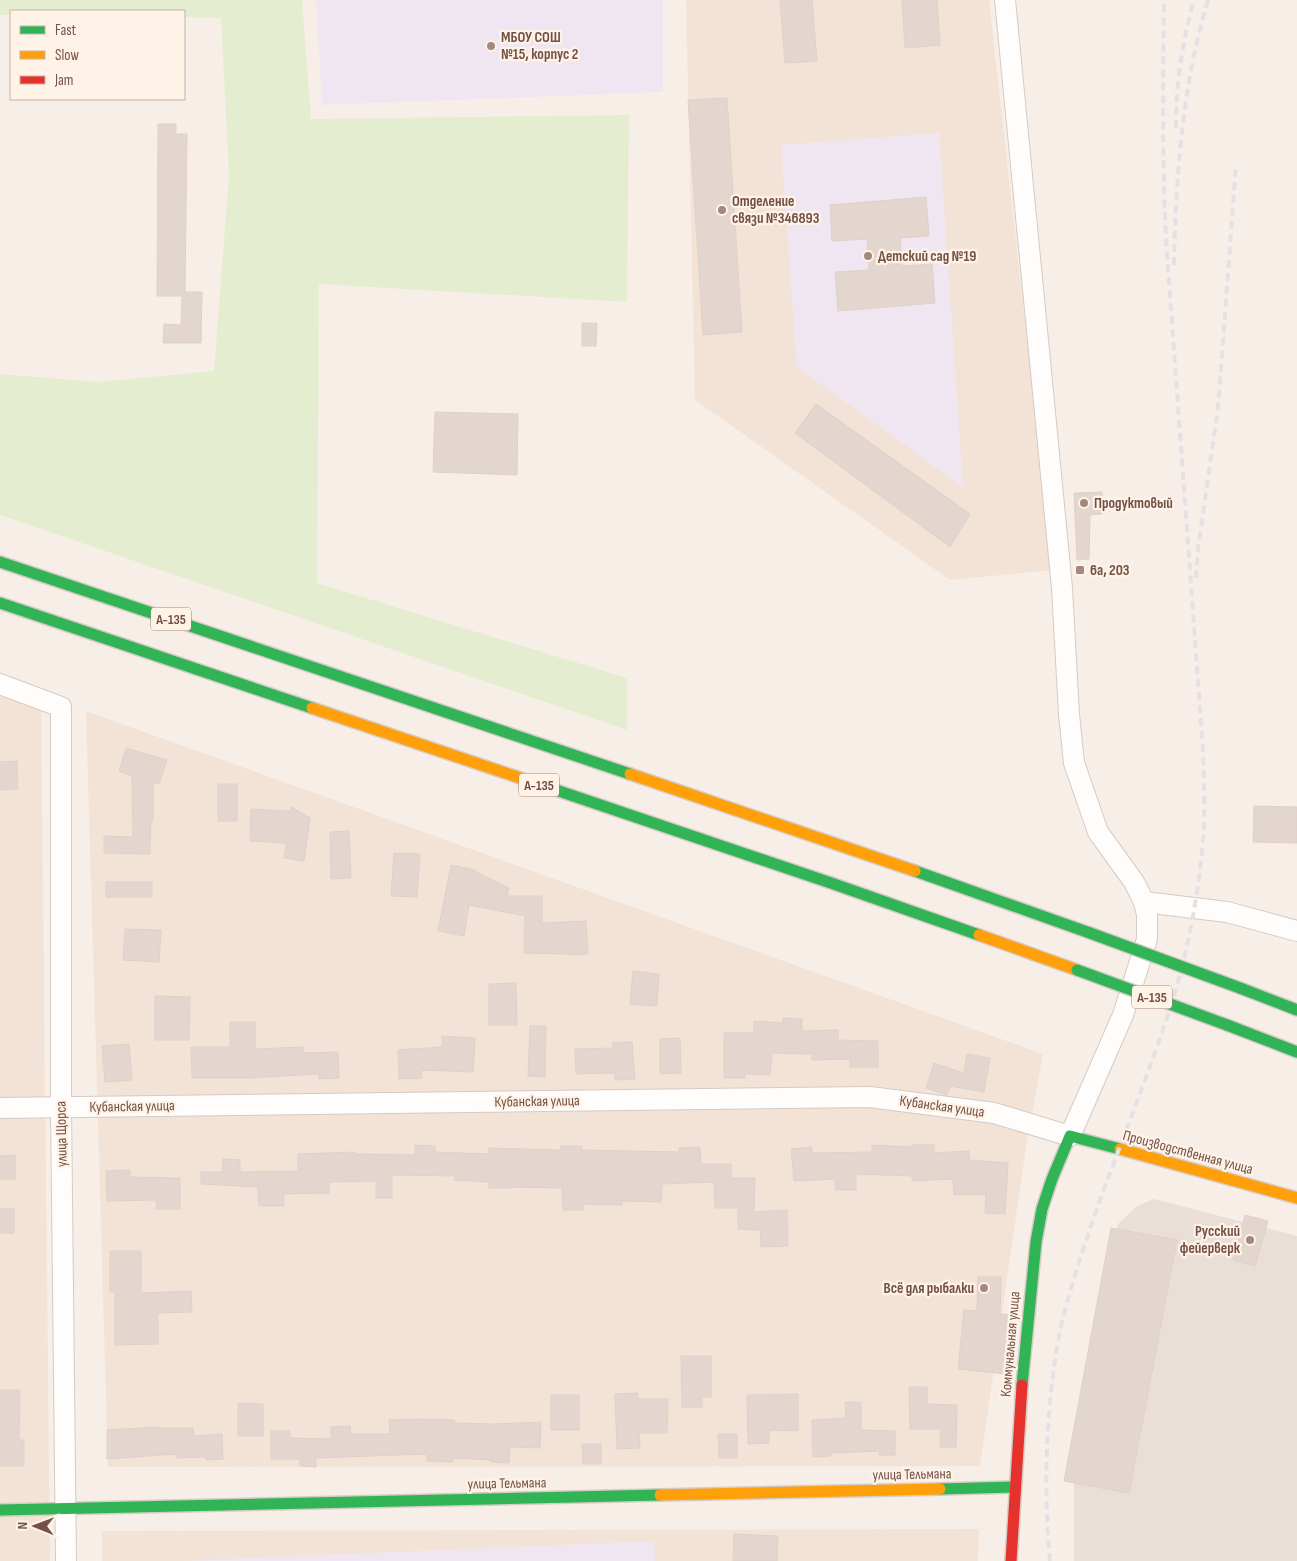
<svg xmlns="http://www.w3.org/2000/svg" width="1297" height="1561" font-family="'Sofia Sans Condensed',sans-serif">
	<style>
		.residential { fill: #f3e3d7 }
		.industrial { fill: #e9ded8 }
		.education { fill: #f0e6f1 }
		.green { fill: #e5edd1 }
		.building { fill: #e3d6cf; stroke: #dfd1c9 }
		.lines { fill: none; stroke-linecap: round; stroke-linejoin: round }
		.street-casing { stroke: #d5cac4; stroke-width: 22 }
		.fast-casing { stroke: #d7cbc5; stroke-width: 14 }
		.slow-casing { stroke: #d7cbc5; stroke-width: 14 }
		.jam-casing { stroke: #d7cbc5; stroke-width: 14 }
		.street { stroke: #fefdfb; stroke-width: 20 }
		.fast { stroke: #30b455; stroke-width: 11 }
		.slow { stroke: #ff9f0a; stroke-width: 11 }
		.jam { stroke: #e5322d; stroke-width: 11 }
		.rail { stroke: #e3e1e4; stroke-width: 4; stroke-dasharray: 8 5; stroke-linecap: butt }
		.fast-bridge-casing { stroke: #d5c9c4; stroke-width: 14; stroke-linecap: butt }
		.fast-bridge { stroke: #30b455; stroke-width: 11 }
		.poi-dot { fill: #a2887f; stroke: #fff3e7; stroke-width: 2 }
		.labels { text-anchor: middle; stroke-width: 4.5; stroke-linejoin: round; paint-order: stroke }
		.shield { fill: #fff3e7; stroke: #9e8277; stroke-width: 1 }
		.shield-label { font-size: 14px; font-weight: bold; fill: #745147 }
		.poi-label { font-size: 15px; font-weight: bold; fill: #745147; stroke: #fff3e7; text-anchor: start }
		.street-label { font-size: 15px; fill: #745147; stroke: #fff3e7 }
	</style>
	<rect width="100%" height="100%" fill="#f7efe7"/>
	<g class="residential">
		<path d="M686,0H989L1053,570L950,580L695,400Z"/>
		<path d="M0,680L41,697L50,1561H0Z"/>
		<path d="M86,711L1043,1054L1026,1147L980,1466L108,1467Z"/>
		<path d="M979,1529L978,1561H102V1531Z"/>
	</g>
	<path class="industrial" d="M1154,1199L1297,1236V1561H1074V1461L1118,1224L1137,1206Z"/>
	<g class="education">
		<path d="M316,0H663V92L322,105Z"/>
		<path d="M939,133L963,487L797,367L781,145Z"/>
		<path d="M654,1541L655,1561H184Z"/>
	</g>
	<path class="green" d="M0,0H302L311,119L629,115L627,302L319,284L317,583L627,678V730L0,515V374L98,382L214,371L229,175L221,18L184,17V11H11V15H0Z"/>
	<g class="building">
		<path d="M780,0H812L817,61L785,63Z"/>
		<path d="M902,0H937L940,45L905,48Z"/>
		<path d="M727,98L742,332L703,335L688,100Z"/>
		<path d="M158,124H176V134H187L185,292H202L201,343H163L164,324L181,325L182,296H157Z"/>
		<path d="M926,197L929,236L900,238L902,266L932,264L935,303L838,311L835,272L869,270L867,239L832,241L830,205Z"/>
		<path d="M582,323H597L596,346H582Z"/>
		<path d="M816,404L970,514L950,547L795,433Z"/>
		<path d="M435,412L518,414L517,475L433,472Z"/>
		<path d="M1102,492V514L1090,515L1089,559L1077,560L1074,493Z"/>
		<path d="M126,748L167,760L159,784L153,782V820H151L150,854L104,853V836L133,837L132,776L119,771Z"/>
		<path d="M17,761L18,789L0,790V762Z"/>
		<rect x="218" y="784" width="19" height="37"/>
		<path d="M1254,806L1297,807V843L1253,842Z"/>
		<path d="M291,807L310,818L304,861L284,858L286,843L250,841L251,809L290,811Z"/>
		<path d="M349,831L351,878L331,879L330,832Z"/>
		<path d="M394,853L420,854L417,897L391,896Z"/>
		<path d="M451,865L476,870V872L509,888L507,896H542V923L586,921L588,954L568,955L567,954L524,953L525,916L469,905L464,936L438,931Z"/>
		<rect x="106" y="882" width="46" height="15"/>
		<path d="M125,929L161,930L159,962L123,960Z"/>
		<path d="M633,971L659,974L657,1006L630,1004Z"/>
		<path d="M516,983L517,1025H489V984Z"/>
		<path d="M155,996L190,997L189,1040H155Z"/>
		<path d="M783,1018L802,1019V1031L838,1030V1040L878,1041V1067H850V1059L812,1060L811,1054L772,1053L770,1075L745,1074V1078H724V1033H754V1021L783,1023Z"/>
		<path d="M230,1022H255V1049L303,1047L304,1053L338,1052L339,1078L319,1079V1074L249,1078H192L191,1047H230Z"/>
		<path d="M530,1026H546L545,1077L528,1076Z"/>
		<path d="M442,1036L475,1038L473,1072L421,1070L422,1078L399,1079L398,1050L442,1047Z"/>
		<path d="M680,1038L681,1073L660,1074V1039Z"/>
		<path d="M632,1042L635,1079L615,1080L614,1073L576,1074L575,1049L613,1048L612,1043Z"/>
		<path d="M129,1044L132,1080L105,1082L102,1046Z"/>
		<path d="M967,1054L990,1058L984,1092L950,1086L947,1095L926,1088L934,1063L964,1073Z"/>
		<path d="M415,1145L435,1146V1152L489,1154V1148L561,1150V1146H582V1150L679,1152V1148L700,1147L701,1164H731V1178H755L754,1212L787,1210L788,1246L761,1247L760,1230L738,1229V1208H715L714,1182L662,1184L661,1202L622,1201V1205L583,1204V1210H563L562,1188L510,1187V1188H489V1182L454,1180L455,1176L392,1175V1198H376V1181L329,1182V1193L284,1194V1206H259L258,1187L201,1184V1172H222L223,1159L240,1160V1172L298,1171V1154L355,1152V1154L415,1155Z"/>
		<path d="M872,1145L912,1147V1145H934V1153L969,1151L970,1160L1008,1163L1005,1214L985,1213L986,1194L954,1195L953,1179L912,1181V1176L856,1174V1190H835V1179L794,1181L791,1149L812,1147V1153L872,1152Z"/>
		<path d="M15,1155V1179H0V1156Z"/>
		<path d="M130,1170V1177L180,1178V1209H156V1200L107,1201L106,1171Z"/>
		<rect x="0" y="1209" width="14" height="24"/>
		<path d="M1245,1215L1268,1221L1255,1266L1233,1260Z"/>
		<path d="M1111,1228L1177,1240L1129,1493L1064,1481Z"/>
		<path d="M110,1251H141V1293L191,1291L192,1312L158,1313V1344L115,1345V1292H110Z"/>
		<path d="M978,1277H1001L1000,1314L1012,1315L1006,1374L958,1369L964,1310L977,1311Z"/>
		<path d="M681,1356H711V1397H702V1407H682Z"/>
		<path d="M909,1387H927V1404L957,1405L956,1447H940L941,1429H910Z"/>
		<path d="M0,1390H20L19,1440H24V1466H0Z"/>
		<path d="M638,1393V1399H668L667,1433H639L640,1448L617,1449L615,1394Z"/>
		<path d="M798,1394V1431L769,1430V1443L748,1444L747,1395Z"/>
		<rect x="551" y="1395" width="28" height="35"/>
		<path d="M845,1402H861V1430L895,1431V1455H879V1451L831,1453V1456L813,1457L812,1420L846,1418Z"/>
		<path d="M238,1403L263,1404V1436H238Z"/>
		<path d="M416,1419L455,1420L454,1423L493,1424L541,1422L540,1448L510,1447L509,1463L491,1462L492,1460L454,1458L453,1462L427,1461V1454L316,1458V1467L300,1466V1459H271V1431H290V1438L331,1439V1427L350,1426L351,1434H390L389,1420Z"/>
		<path d="M160,1427V1428H193L194,1436L222,1434L223,1459L206,1460V1457L176,1458V1454L107,1459V1430Z"/>
		<path d="M718,1434H737V1458H719Z"/>
		<path d="M582,1444H601V1464H583Z"/>
		<path d="M734,1534L778,1536L777,1561H733Z"/>
	</g>
	<g class="lines">
		<defs>
			<g id="street">
				<path d="M0,684L61,707V1107L66,1561"/>
				<path d="M1144,902L1227,912L1297,931"/>
				<path d="M0,1108L870,1097L994,1113L1070,1136L1123,1015L1147,939V915L1144,902L1134,882L1098,832L1074,763L1069,714L1062,588L1005,0"/>
			</g>
			<g id="fast">
				<path d="M0,562L630,774"/>
				<path d="M0,603L312,708"/>
				<path d="M547,787L831,883L979,935"/>
				<path d="M915,871L1090,933"/>
				<path d="M1240,988L1297,1010"/>
				<path d="M1227,1025L1297,1052"/>
				<path d="M1022,1385L1036,1242L1042,1209L1052,1179L1070,1136L1120,1149"/>
				<path d="M940,1489L1015,1487"/>
				<path d="M0,1510L660,1495"/>
			</g>
			<g id="slow">
				<path d="M312,708L547,787"/>
				<path d="M630,774L915,871"/>
				<path d="M979,935L1077,970"/>
				<path d="M1120,1149L1297,1198"/>
				<path d="M660,1495L940,1489"/>
			</g>
			<path id="jam" d="M1011,1561L1022,1385"/>
		</defs>
		<use href="#street" class="street-casing"/>
		<use href="#fast" class="fast-casing"/>
		<use href="#slow" class="slow-casing"/>
		<use href="#jam" class="jam-casing"/>
		<use href="#street" class="street"/>
		<use href="#fast" class="fast"/>
		<use href="#slow" class="slow"/>
		<use href="#jam" class="jam"/>
		<g class="rail">
			<path d="M1176,128C1176,84 1182,42 1194,0"/>
			<path d="M1174,265C1176,175 1182,87 1208,0"/>
			<path d="M1196,578L1198,549L1218,408L1236,165"/>
			<path d="M1050,1561C1043,1488 1046,1403 1060,1331C1066,1303 1075,1274 1084,1247C1107,1176 1136,1108 1160,1038C1182,978 1196,914 1202,851C1206,817 1204,784 1203,750L1166,240C1162,160 1163,80 1164,0"/>
		</g>
		<defs>
			<g id="fast-bridge">
				<path d="M1090,933L1240,988"/>
				<path d="M1077,970L1227,1025"/>
			</g>
		</defs>
		<use href="#fast-bridge" class="fast-bridge-casing"/>
		<use href="#fast-bridge" class="fast-bridge"/>
	</g>
	<g class="poi-dot">
		<circle cx="491" cy="46" r="5"/>
		<circle cx="722" cy="210" r="5"/>
		<circle cx="868" cy="256" r="5"/>
		<circle cx="1084" cy="503" r="5"/>
		<rect x="1075" y="565" width="10" height="10" rx="2.5"/>
		<circle cx="1250" cy="1240" r="5"/>
		<circle cx="984" cy="1288" r="5"/>
	</g>
	<g class="labels">
		<g class="shield">
			<rect x="151" y="607.5" width="40" height="23" rx="4"/>
			<rect x="519" y="773.5" width="40" height="23" rx="4"/>
			<rect x="1132" y="985.5" width="40" height="23" rx="4"/>
		</g>
		<g class="shield-label">
			<text x="171" y="624">А-135</text>
			<text x="539" y="790">А-135</text>
			<text x="1152" y="1002">А-135</text>
		</g>
		<g class="poi-label">
			<text x="501" y="42">МБОУ СОШ<tspan x="501" dy="17">№15, корпус 2</tspan></text>
			<text x="732" y="206">Отделение<tspan x="732" dy="17">связи №346893</tspan></text>
			<text x="878" y="261">Детский сад №19</text>
			<text x="1094" y="508">Продуктовый</text>
			<text x="1090" y="575">6a, 203</text>
			<text x="1240" y="1236" text-anchor="end">Русский<tspan x="1240" dy="17">фейерверк</tspan></text>
			<text x="974" y="1293" text-anchor="end">Всё для рыбалки</text>
		</g>
		<g class="street-label">
			<text transform="translate(537 1101) rotate(-1)" y="5">Кубанская улица</text>
			<text transform="translate(132 1106) rotate(-1)" y="5">Кубанская улица</text>
			<text transform="translate(942 1106) rotate(8)" y="5">Кубанская улица</text>
			<text transform="translate(61 1134) rotate(-91)" y="5">улица Щорса</text>
			<text transform="translate(1188 1152) rotate(15)" y="5">Производственная улица</text>
			<text transform="translate(1010 1344) rotate(-85)" y="5">Коммунальная улица</text>
			<text transform="translate(912 1474) rotate(-1)" y="5">улица Тельмана</text>
			<text transform="translate(507 1483) rotate(-1)" y="5">улица Тельмана</text>
		</g>
	</g>
	<rect x="10" y="10" width="175" height="90" fill="#fff3e7" stroke="#c7b2a7"/>
	<rect x="20" y="26" width="25" height="8" fill="#30b455" stroke="#c7b2a7"/>
	<text x="55" y="35" font-size="15" fill="#745147">Fast</text>
	<rect x="20" y="51" width="25" height="8" fill="#ff9f0a" stroke="#c7b2a7"/>
	<text x="55" y="60" font-size="15" fill="#745147">Slow</text>
	<rect x="20" y="76" width="25" height="8" fill="#e5322d" stroke="#c7b2a7"/>
	<text x="55" y="85" font-size="15" fill="#745147">Jam</text>
	<g transform="translate(35 1526) rotate(271)" stroke="#fff3e7" stroke-width="4" paint-order="stroke">
	<path d="M0-4L9 19L0 12L-9 19Z" fill="#745147"/>
	<text y="-8" font-size="14" font-weight="bold" text-anchor="middle" fill="#745147">N</text>
	</g>
</svg>
